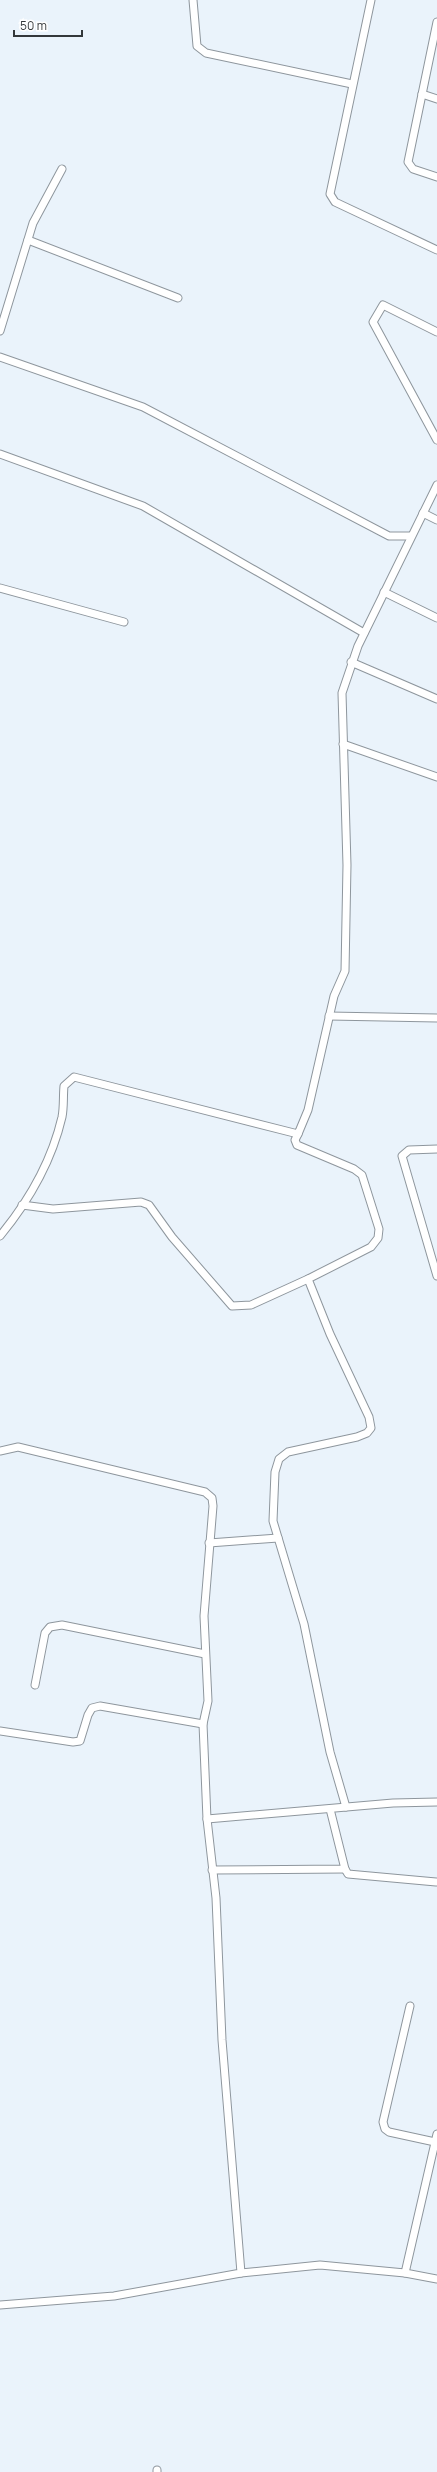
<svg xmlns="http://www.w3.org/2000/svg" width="437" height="2472" font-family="Manrope,sans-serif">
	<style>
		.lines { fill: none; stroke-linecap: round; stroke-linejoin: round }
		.minor-casing { stroke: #8e969d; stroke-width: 9 }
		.minor { stroke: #fff; stroke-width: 7 }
	</style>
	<rect width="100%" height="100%" fill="#eaf3fb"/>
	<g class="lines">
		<defs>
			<g id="minor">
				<path d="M193,0L197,46L206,53L352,84"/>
				<path d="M371,0L330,194L335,202L437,250"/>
				<path d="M437,22L408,162L413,169L437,177"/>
				<path d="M422,94L437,99"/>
				<path d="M28,240L178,298"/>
				<path d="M0,331L33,223L62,169"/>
				<path d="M437,332L383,305L373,322L437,440"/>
				<path d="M0,357L143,407L389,536H411"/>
				<path d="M0,454L143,506L364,633"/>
				<path d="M423,513L437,520"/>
				<path d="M0,588L124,622"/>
				<path d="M384,592L437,618"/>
				<path d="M351,662L437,699"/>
				<path d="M343,744L437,777"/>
				<path d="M329,1016L437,1018"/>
				<path d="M298,1134L295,1140L297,1145L354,1169L362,1175L379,1229L378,1238L371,1247L308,1279L330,1334L369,1417L371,1428L367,1433L357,1437L288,1452L279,1459L275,1472L273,1521L304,1624L330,1752L346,1807"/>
				<path d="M437,1149L409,1150L402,1156L437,1276"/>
				<path d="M22,1205L53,1209L141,1202L149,1205L172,1237L232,1306L251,1305L308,1279"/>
				<path d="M0,1236C28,1202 52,1160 62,1117C64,1107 63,1096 64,1086L74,1077L298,1134L308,1110L334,996L345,971L347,865L342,693L358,646L437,485"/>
				<path d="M0,1451L18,1447L205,1492L212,1498L213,1506L204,1616L208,1701L203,1724L207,1819L216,1898L222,2040L241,2273L114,2296L0,2305"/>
				<path d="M209,1543L278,1538"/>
				<path d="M35,1685L45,1633L50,1627L62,1625L205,1654"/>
				<path d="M0,1731L73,1742L80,1741L88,1715L92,1708L100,1706L203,1724"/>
				<path d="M207,1819L393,1803L437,1802"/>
				<path d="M345,1869L348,1874L436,1882"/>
				<path d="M212,1870L345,1869L330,1809"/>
				<path d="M410,2006L383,2122L385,2129L389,2132L435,2142"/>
				<path d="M241,2273L320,2265L405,2273L437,2134"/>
				<path d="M405,2273L437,2279"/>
				<path d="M157,2472V2470"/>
			</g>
		</defs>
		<use href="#minor" class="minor-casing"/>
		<use href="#minor" class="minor"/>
	</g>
	<path d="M14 30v6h68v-6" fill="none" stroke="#33373a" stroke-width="2"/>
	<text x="20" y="30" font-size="12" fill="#33373a" stroke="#ffffff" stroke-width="3" paint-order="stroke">50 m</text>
</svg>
